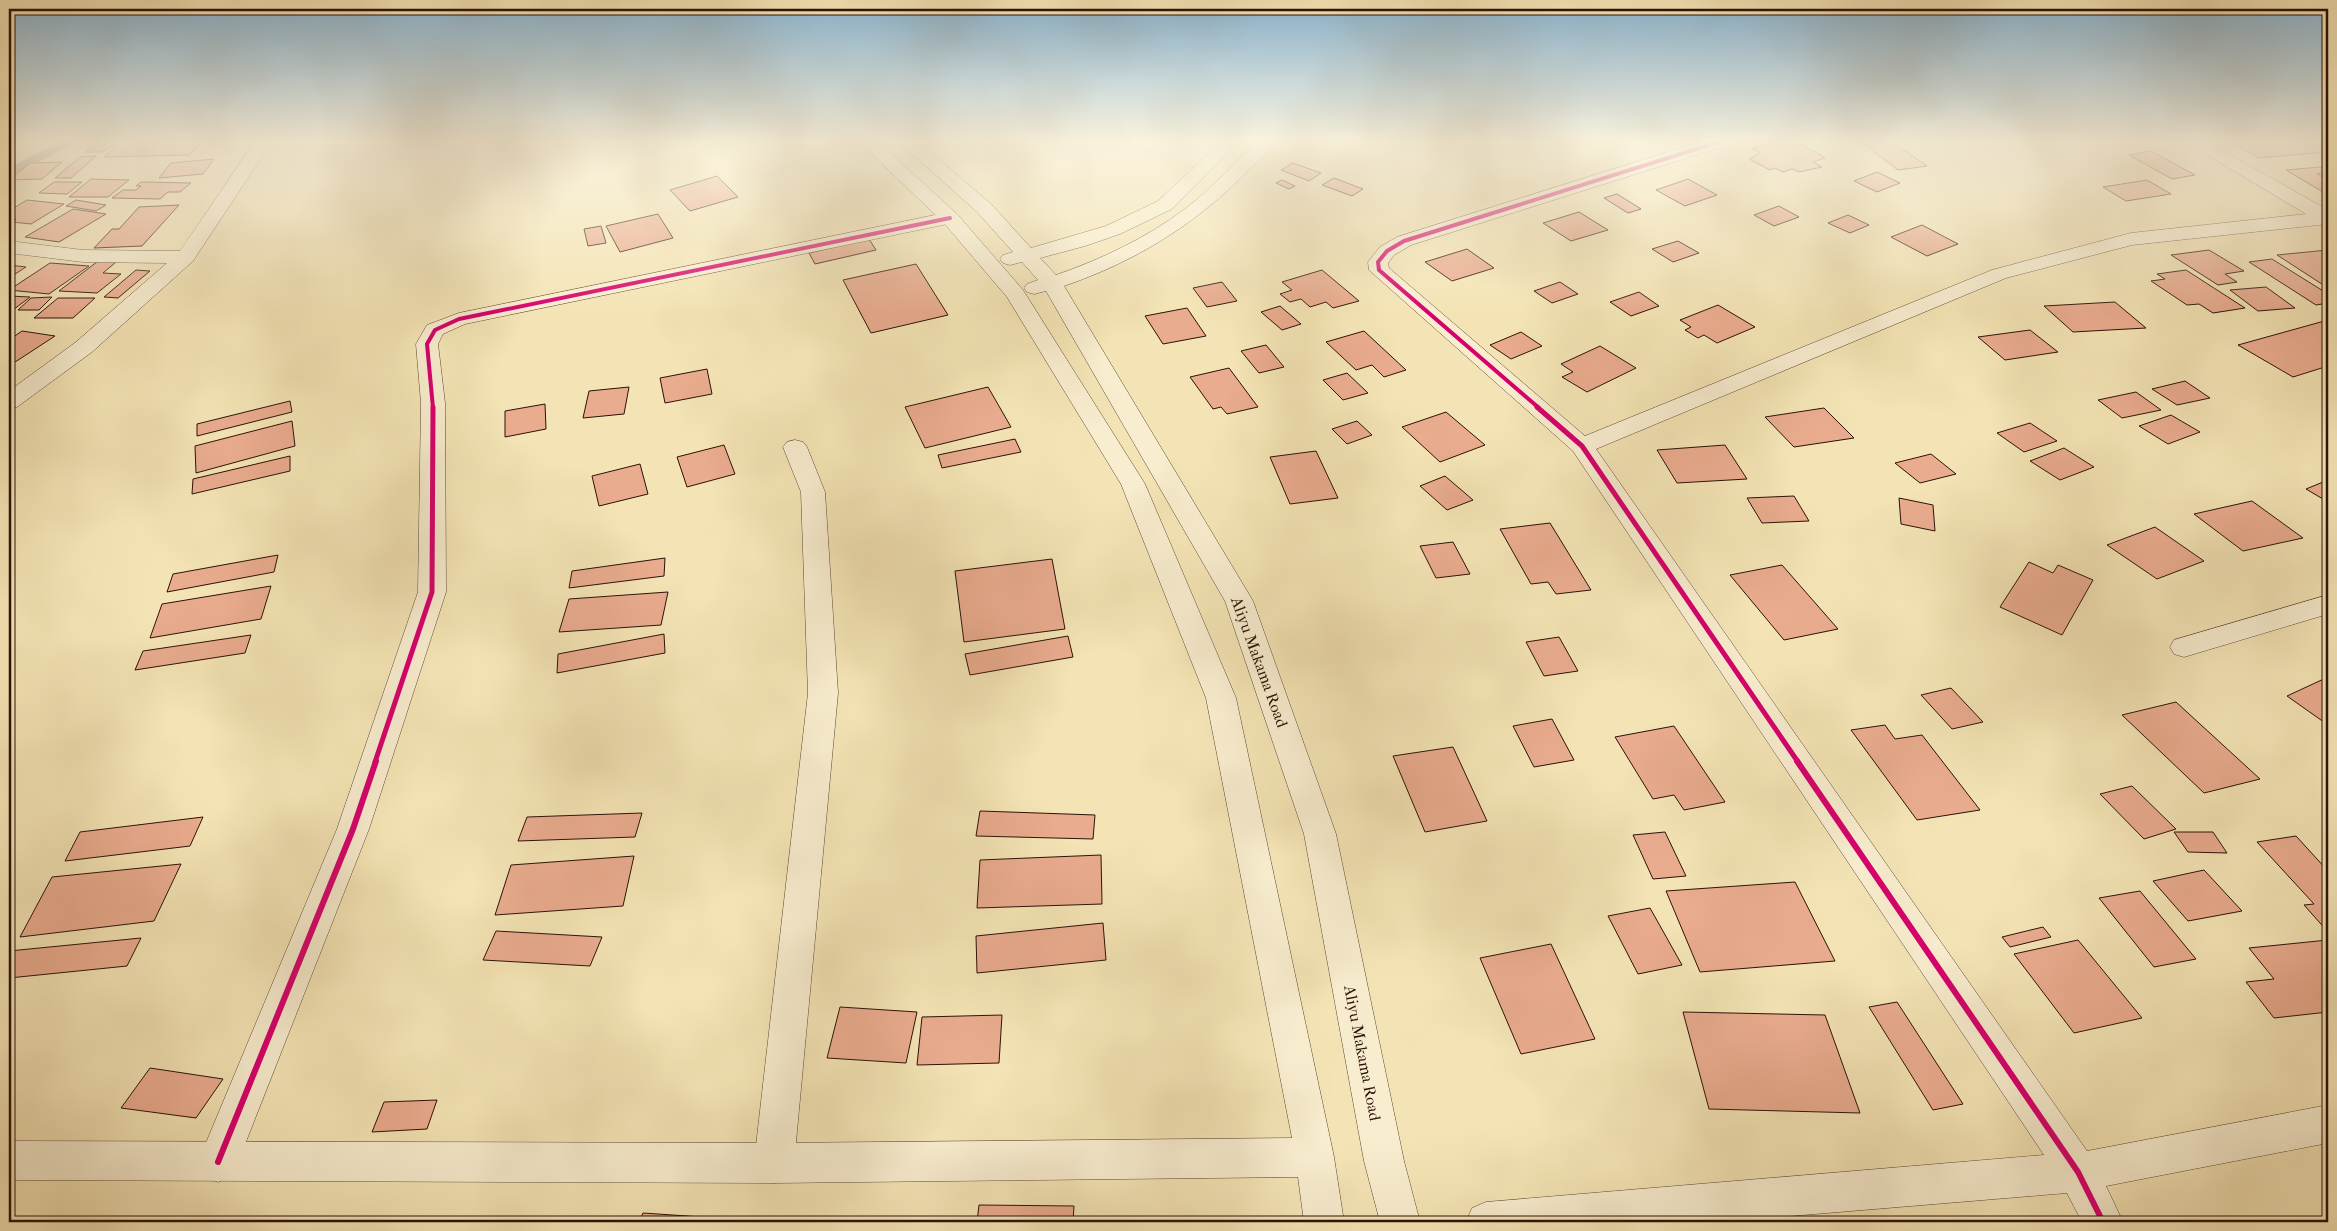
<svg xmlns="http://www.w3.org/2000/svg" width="2337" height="1231" font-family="'IM FELL French Canon',serif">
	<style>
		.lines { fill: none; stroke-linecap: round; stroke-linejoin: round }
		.stream { stroke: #717871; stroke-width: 8 }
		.building { fill: #eaac8f; stroke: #2b1107 }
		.minor-casing { stroke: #5d4632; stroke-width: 1 }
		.tertiary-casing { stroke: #5d4632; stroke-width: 1 }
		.minor { fill: #f8edcf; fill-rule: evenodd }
		.tertiary { fill: #f8edcf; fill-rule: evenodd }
		.cycleway-far2-casing { stroke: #f8edcf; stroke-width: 6 }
		.cycleway-far1-casing { stroke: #f8edcf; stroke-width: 8 }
		.cycleway-casing { stroke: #f8edcf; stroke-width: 9 }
		.cycleway-far2 { stroke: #d6006c; stroke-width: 4 }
		.cycleway-far1 { stroke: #d6006c; stroke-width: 5 }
		.cycleway { stroke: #d6006c; stroke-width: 6 }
		.labels { text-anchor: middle; stroke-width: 4.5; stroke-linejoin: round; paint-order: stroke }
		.street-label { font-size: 16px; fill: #2b1107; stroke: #f8edcf }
	</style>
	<rect width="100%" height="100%" fill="#f4e4b5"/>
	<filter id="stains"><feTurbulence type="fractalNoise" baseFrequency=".004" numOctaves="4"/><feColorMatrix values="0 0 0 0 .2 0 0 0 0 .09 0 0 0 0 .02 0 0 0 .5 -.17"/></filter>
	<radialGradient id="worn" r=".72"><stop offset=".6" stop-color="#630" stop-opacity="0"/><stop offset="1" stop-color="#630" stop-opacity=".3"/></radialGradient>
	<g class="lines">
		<path class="stream" d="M9,172L73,140"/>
	</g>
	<g class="building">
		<path d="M101,140H119L103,152H85Z"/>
		<path d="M123,140H204L189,155L104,157Z"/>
		<path d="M1781,140L1792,146L1799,144L1821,155H1819L1825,158L1813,162L1822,167L1799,172L1792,169L1783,172L1775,168L1770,170L1749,159L1760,153L1752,149Z"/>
		<path d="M1890,140L1927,166L1898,170L1862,143Z"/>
		<path d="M2281,140L2289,145H2299L2291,140H2327L2328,152L2259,158L2230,141Z"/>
		<path d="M2151,151L2195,175L2172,179L2129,155Z"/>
		<path d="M96,156L71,178H55L80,157Z"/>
		<path d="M214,159L203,174L159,178L171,163Z"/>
		<path d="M62,162L42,179L9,180L30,163Z"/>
		<path d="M1293,163L1321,173L1309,181L1281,170Z"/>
		<path d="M2320,167L2328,172L2317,174L2328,180V195L2286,170Z"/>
		<path d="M1877,172L1900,183L1877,192L1854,181Z"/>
		<path d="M717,176L738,197L690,211L670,190Z"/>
		<path d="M1334,178L1363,189L1352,196L1322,185Z"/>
		<path d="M91,179L129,180L108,197H69Z"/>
		<path d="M1688,179L1717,195L1685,206L1656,190Z"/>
		<path d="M1282,180L1295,186L1289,189L1276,183Z"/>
		<path d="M2147,180L2171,194L2126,201L2103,187Z"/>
		<path d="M54,182H82L67,194L39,193Z"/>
		<path d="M141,182L191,183L180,192H168L160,199L112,198L123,190H136L141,186H136Z"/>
		<path d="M1617,194L1641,209L1628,213L1604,198Z"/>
		<path d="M27,200L64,204L31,224L12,222L16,219L9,218V215L14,213L9,211Z"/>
		<path d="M76,200L106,205L96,211L66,206Z"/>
		<path d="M179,205L142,246L94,248L112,229H119L139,207Z"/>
		<path d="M1779,206L1799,217L1774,226L1754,215Z"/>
		<path d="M73,209L106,214L59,242L25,237Z"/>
		<path d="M1579,212L1608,230L1571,241L1543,223Z"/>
		<path d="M658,214L673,238L620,252L606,226Z"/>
		<path d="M1848,215L1869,225L1850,233L1828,223Z"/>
		<path d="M1922,225L1958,244L1927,256L1891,237Z"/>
		<path d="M601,226L606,243L588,246L584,229Z"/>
		<path d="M869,239L876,250L815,264L809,253Z"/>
		<path d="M1678,241L1699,253L1673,262L1652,249Z"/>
		<path d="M1467,249L1494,268L1452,281L1425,262Z"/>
		<path d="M2209,250L2244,271L2225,274L2237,282L2218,285L2171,255Z"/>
		<path d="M2328,250V288L2277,255Z"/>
		<path d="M2272,259L2328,294V303L2316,305L2249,262Z"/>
		<path d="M98,261L116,262L103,273L121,274L97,293L59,291Z"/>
		<path d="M50,263L89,266L49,294L9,290Z"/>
		<path d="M916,264L948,315L871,333L843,280Z"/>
		<path d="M9,265L26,267L9,278Z"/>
		<path d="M136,270L150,271L118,298L104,297Z"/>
		<path d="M1322,270L1359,301L1333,308L1326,302L1310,307L1301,299L1290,302L1280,294L1292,290L1282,282Z"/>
		<path d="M2186,270L2245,308L2213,313L2199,304L2187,305L2151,281L2165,279L2157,274Z"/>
		<path d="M1222,282L1237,301L1207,307L1193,288Z"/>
		<path d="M1560,282L1578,294L1552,303L1534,291Z"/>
		<path d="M2266,287L2295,308L2258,311L2230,290Z"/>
		<path d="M1639,292L1659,306L1631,316L1610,302Z"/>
		<path d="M9,296L30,297L9,313Z"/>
		<path d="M52,297L39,310H18L31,298Z"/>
		<path d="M58,298H95L73,318H34Z"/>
		<path d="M2115,302L2146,328L2073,332L2044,306Z"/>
		<path d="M1718,305L1755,327L1717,343L1704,335L1698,338L1685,330L1691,327L1680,320Z"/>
		<path d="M1280,306L1301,324L1282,330L1261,312Z"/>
		<path d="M1187,308L1206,336L1163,344L1145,316Z"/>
		<path d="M2328,320V366L2293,377L2238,345Z"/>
		<path d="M2030,330L2058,352L2005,360L1978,337Z"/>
		<path d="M22,331L55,336L9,366V340Z"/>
		<path d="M1364,331L1406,370L1384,377L1372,365L1356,370L1326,342Z"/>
		<path d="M1521,332L1542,346L1511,359L1490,345Z"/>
		<path d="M1266,345L1284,367L1259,373L1241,351Z"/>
		<path d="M1600,346L1636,368L1587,392L1562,377L1573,372L1561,364Z"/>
		<path d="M1229,368L1258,407L1227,414L1221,407L1213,409L1190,377Z"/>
		<path d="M707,369L712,394L665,403L660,378Z"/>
		<path d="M1347,373L1368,393L1343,400L1323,380Z"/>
		<path d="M2185,381L2210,398L2177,405L2152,389Z"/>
		<path d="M629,387L624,414L583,418L589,391Z"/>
		<path d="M988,387L1011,427L925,448L905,407Z"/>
		<path d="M2136,392L2161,410L2122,418L2098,400Z"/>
		<path d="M290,401L292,412L197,436V424Z"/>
		<path d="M545,404L546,429L505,437V411Z"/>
		<path d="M1824,408L1854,438L1794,447L1765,417Z"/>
		<path d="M1446,412L1485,445L1440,462L1402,427Z"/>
		<path d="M2171,415L2200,432L2168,444L2139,426Z"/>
		<path d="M292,421L295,446L196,473L195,446Z"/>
		<path d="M1357,421L1372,435L1347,444L1332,429Z"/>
		<path d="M2030,423L2057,441L2024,452L1997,433Z"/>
		<path d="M1015,439L1021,452L942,468L938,455Z"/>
		<path d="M724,445L735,474L687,487L677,457Z"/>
		<path d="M1725,445L1747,479L1677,483L1657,450Z"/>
		<path d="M2064,448L2094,467L2060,480L2030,461Z"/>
		<path d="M1316,451L1338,498L1290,504L1270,457Z"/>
		<path d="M1931,454L1956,474L1920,483L1895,463Z"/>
		<path d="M290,456V471L192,494L193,479Z"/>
		<path d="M640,464L648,494L599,506L592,476Z"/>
		<path d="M1445,476L1473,500L1447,510L1420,486Z"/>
		<path d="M2328,480V502L2306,489Z"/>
		<path d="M1794,496L1809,521L1762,523L1747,498Z"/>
		<path d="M1899,498L1933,505L1935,531L1901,524Z"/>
		<path d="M2252,501L2303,538L2243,551L2194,514Z"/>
		<path d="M1550,523L1591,590L1556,594L1548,582L1531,584L1500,529Z"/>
		<path d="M2155,527L2204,561L2157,579L2107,545Z"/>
		<path d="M1453,542L1470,574L1436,578L1420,546Z"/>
		<path d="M278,555L274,572L167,592L173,574Z"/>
		<path d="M665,558L664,576L569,588L572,571Z"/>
		<path d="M1052,559L1065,629L964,642L955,571Z"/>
		<path d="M2029,562L2053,573L2058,565L2093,580L2062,635L2000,607Z"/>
		<path d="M1782,565L1838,629L1784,640L1730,575Z"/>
		<path d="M271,586L261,619L150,638L162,604Z"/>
		<path d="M668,592L661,625L559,632L569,599Z"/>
		<path d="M664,634L665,653L557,673L558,654Z"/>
		<path d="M251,635L245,653L135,670L143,651Z"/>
		<path d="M1068,636L1073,657L970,675L965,654Z"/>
		<path d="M1559,637L1578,671L1544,676L1526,642Z"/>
		<path d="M2328,677V725L2287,696Z"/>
		<path d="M1951,688L1983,722L1952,729L1921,695Z"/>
		<path d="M2176,702L2260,779L2204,793L2122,715Z"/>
		<path d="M1552,719L1574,760L1534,767L1513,726Z"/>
		<path d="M1885,725L1895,739L1922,735L1980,810L1917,820L1851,730Z"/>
		<path d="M1674,726L1725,802L1684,810L1674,795L1653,799L1615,737Z"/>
		<path d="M1453,747L1487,821L1425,832L1393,756Z"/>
		<path d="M2132,786L2176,829L2144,839L2100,794Z"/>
		<path d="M980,811L1095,815L1093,839L976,836Z"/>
		<path d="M642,813L635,837L518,841L527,817Z"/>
		<path d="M203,817L190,846L65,861L80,832Z"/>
		<path d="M1665,832L1686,876L1653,879L1633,835Z"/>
		<path d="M2174,832H2213L2227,853L2188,852Z"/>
		<path d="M2296,836L2328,871V932L2304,905L2314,904L2257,842Z"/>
		<path d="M1101,855L1102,904L977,908L980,860Z"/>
		<path d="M634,856L623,906L495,915L511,865Z"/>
		<path d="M181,864L154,921L20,937L52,877Z"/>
		<path d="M2204,870L2242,911L2188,921L2153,881Z"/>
		<path d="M1795,882L1835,961L1700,972L1666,891Z"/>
		<path d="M2140,891L2196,959L2154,967L2099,898Z"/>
		<path d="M1650,908L1682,965L1638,974L1608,916Z"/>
		<path d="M1103,923L1106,960L977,973L976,936Z"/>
		<path d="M2043,927L2051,937L2010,947L2002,937Z"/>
		<path d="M496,931L602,937L590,966L483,960Z"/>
		<path d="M141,938L127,966L9,978V951Z"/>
		<path d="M2078,940L2142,1018L2074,1033L2014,954Z"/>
		<path d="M2328,940V1012L2274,1018L2246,982L2274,979L2249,948Z"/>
		<path d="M1551,944L1595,1039L1521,1054L1480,958Z"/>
		<path d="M1897,1002L1963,1104L1933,1110L1869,1007Z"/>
		<path d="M840,1007L917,1012L906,1063L827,1058Z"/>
		<path d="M1683,1012L1825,1015L1860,1113L1709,1109Z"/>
		<path d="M1002,1015L999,1063L917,1065L922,1017Z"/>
		<path d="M150,1068L223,1079L196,1118L121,1108Z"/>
		<path d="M437,1100L427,1129L372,1132L384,1102Z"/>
		<path d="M979,1205L1074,1206L1073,1222H977Z"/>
		<path d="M643,1213L717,1218L749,1220V1222H639Z"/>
	</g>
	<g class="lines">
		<defs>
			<g id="minor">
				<path d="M256,140H273L193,261L92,352L17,407L9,409V391L76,342L167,263L83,262L9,253V241L83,250L180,251Z"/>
				<path d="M1706,140H1733L1731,144L1411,245L1394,255L1388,263L1389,268L1585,436L1992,270L2131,233L2306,214L2182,140H2203L2328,210V224L2132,245L2006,278L1596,449L2087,1151L2328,1105V1143L2106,1186L2123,1222H2082L2067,1193L1719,1222H1466L1472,1208L1486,1202L2044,1155L1573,451L1369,270L1368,262L1380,247L1397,237Z"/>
				<path d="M950,212L957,214L960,218L957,222L465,324L443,334L438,344L445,403L446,592L369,829L238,1162L232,1176L218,1182L204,1176L198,1162L337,829L418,592L421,403L416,344L427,325L459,313Z"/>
				<path d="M795,440L803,442L807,447L825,492L838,693L794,1163L788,1177L774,1183L760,1177L754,1163L808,693L801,492L783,447L787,442Z"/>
				<path d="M2328,595V614L2184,657L2174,654L2170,647L2174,640Z"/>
			</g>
			<g id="tertiary">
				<path d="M857,140H876L957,214L1023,290L1145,484L1236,698L1334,1157L1344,1222H1304L1298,1177L774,1183L9,1180V1141L774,1143L1292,1138L1206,698L1121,484L1007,297L943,222Z"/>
				<path d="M897,140H916L991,204L1031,248L1106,226L1158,201L1223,140H1241L1172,209L1120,234L1085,246L1040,258L1056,275C1102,259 1146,238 1185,209C1212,188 1235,163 1259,140H1277C1269,153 1256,163 1245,174C1193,226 1134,262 1064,286L1253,601L1336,834L1404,1161L1420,1222H1380L1364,1161L1304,834L1225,601L1046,291L1034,294L1027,292L1024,288L1027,284L1038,280L1022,262L1010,265L1003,263L1000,259L1003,255L1013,252L977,212Z"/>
			</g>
		</defs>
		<use href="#minor" class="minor-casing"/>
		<use href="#tertiary" class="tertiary-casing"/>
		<use href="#minor" class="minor"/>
		<use href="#tertiary" class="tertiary"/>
		<defs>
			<g id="cycleway-far2">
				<path d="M433,408L427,344L435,330L459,319L950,218"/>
				<path d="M1539,408L1379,270L1378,262L1387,251L1404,241L1725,140"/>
			</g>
			<g id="cycleway-far1">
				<path d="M1537,407L1582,446L1798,762"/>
				<path d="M375,762L432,592L433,407"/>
			</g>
			<g id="cycleway">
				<path d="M1797,761L2078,1172L2103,1222"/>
				<path d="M218,1162L353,829L376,761"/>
			</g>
		</defs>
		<use href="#cycleway-far2" class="cycleway-far2-casing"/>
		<use href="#cycleway-far1" class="cycleway-far1-casing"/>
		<use href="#cycleway" class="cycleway-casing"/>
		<use href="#cycleway-far2" class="cycleway-far2"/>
		<use href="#cycleway-far1" class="cycleway-far1"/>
		<use href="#cycleway" class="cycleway"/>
	</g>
	<linearGradient id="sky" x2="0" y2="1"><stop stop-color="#8bb7d4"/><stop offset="0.45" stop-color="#faf3de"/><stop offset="1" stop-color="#faf3de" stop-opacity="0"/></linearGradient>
	<rect width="2337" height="313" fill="url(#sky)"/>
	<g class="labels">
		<g class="street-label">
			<text transform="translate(1260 662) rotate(70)" y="6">Aliyu Makama Road</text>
			<text transform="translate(1363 1053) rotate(79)" y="6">Aliyu Makama Road</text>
		</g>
	</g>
	<rect width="2337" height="1231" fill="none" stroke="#f4e4b5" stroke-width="30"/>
	<rect x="10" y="10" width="2317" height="1211" fill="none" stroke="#2b1107" stroke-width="2.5"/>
	<rect x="15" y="15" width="2307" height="1201" fill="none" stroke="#2b1107"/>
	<rect width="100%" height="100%" filter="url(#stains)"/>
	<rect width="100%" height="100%" fill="url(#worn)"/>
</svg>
